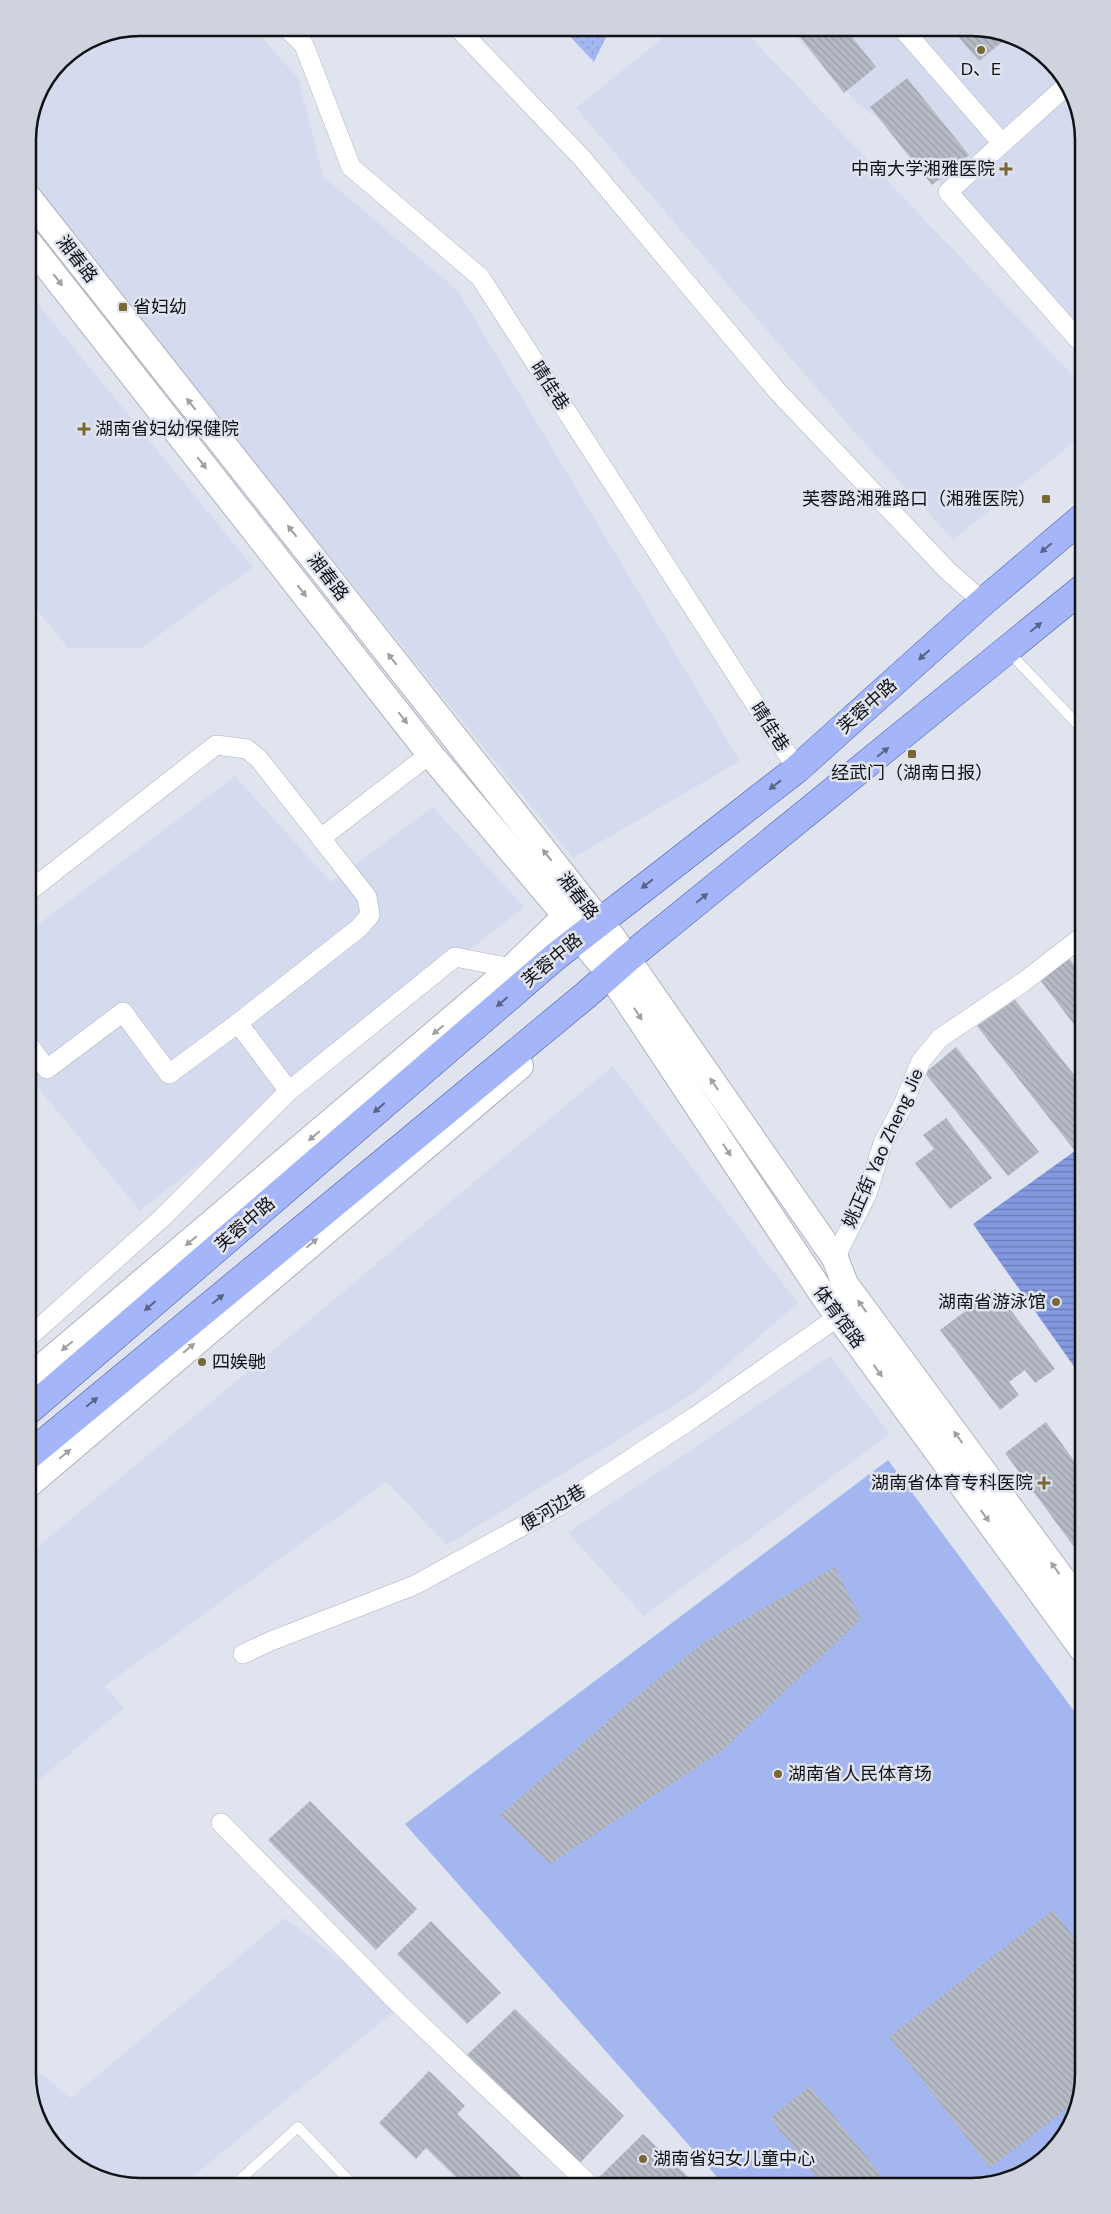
<svg xmlns="http://www.w3.org/2000/svg" width="1111" height="2214" font-family="'DM Sans','Noto Sans SC',sans-serif">
	<style>
		.built { fill: #d5dbee }
		.grass { fill: url(#grass-dots) }
		.pitch { fill: #a3b6ef }
		.water { fill: url(#water-rules) }
		.building { fill: url(#building-back-hatch) }
		.lines { fill: none; stroke-linecap: round; stroke-linejoin: round }
		.lane-casing { stroke: #afb2bd; stroke-width: 11 }
		.street-casing { stroke: #afb2bd; stroke-width: 20 }
		.secondary-casing { stroke: #afb2bd; stroke-width: 28 }
		.primary-casing { stroke: #495ba7; stroke-width: 29 }
		.lane { stroke: #fff; stroke-width: 10 }
		.street { stroke: #fff; stroke-width: 19 }
		.secondary { stroke: #fff; stroke-width: 26 }
		.primary { stroke: #a4b5f9; stroke-width: 28 }
		.oneway { fill: #9fa0a1 }
		.oneway2 { fill: #5a6487 }
		.poi-dot { fill: #796735; stroke: #e0e4ef; stroke-width: 2 }
		.labels { text-anchor: middle; stroke-width: 5; stroke-linejoin: round; paint-order: stroke }
		.poi-label { font-size: 18px; fill: #101215; stroke: #e0e4ef; text-anchor: start }
		.street-label { font-size: 18px; fill: #101215; stroke: #e0e4ef }
		.rim { fill: none; stroke: #101215; stroke-width: 2.5 }
	</style>
	<defs>
		<pattern id="grass-dots" width="8" height="8" patternUnits="userSpaceOnUse" patternTransform="scale(1.25)"><rect width="8" height="8" fill="#a3b6ef"/><path d="M2 2h.1M6 6h.1" fill="none" stroke="#8b9bcc" stroke-width="1.8" stroke-linecap="round"/></pattern>
		<pattern id="water-rules" width="6" height="5" patternUnits="userSpaceOnUse" patternTransform="scale(1.25)"><rect width="6" height="5" fill="#8398df"/><path d="M0 2.5h6" fill="none" stroke="#6a7bb4"/></pattern>
		<pattern id="building-back-hatch" width="6" height="6" patternUnits="userSpaceOnUse" patternTransform="scale(1.25)"><rect width="6" height="6" fill="#b6bac5"/><path d="M-1 5l2 2M0 0l6 6M5-1l2 2" fill="none" stroke="#9b9fa8"/></pattern>
	</defs>
	<rect width="100%" height="100%" fill="#e0e4ef"/>
	<g class="built">
		<path d="M140,28H253L298,78L323,176L458,291L740,761L573,858L28,183V133L36,97L61,60L97,36Z"/>
		<path d="M675,28H742L1083,386V435L953,540L856,434L576,108Z"/>
		<path d="M788,28H979L1039,51L1075,97L1083,140V334L953,198L897,133L857,103Z"/>
		<path d="M28,292L253,567L141,648H68L28,599Z"/>
		<path d="M235,776L331,882L433,807L524,907L140,1211L28,1076V932Z"/>
		<path d="M613,1066L798,1303L697,1391L447,1545L386,1482L105,1686L124,1708L28,1789V1555Z"/>
		<path d="M830,1356L890,1434L644,1616L568,1533Z"/>
		<path d="M285,1918L401,2006L181,2186H133L72,2163L36,2117L28,2063L71,2098Z"/>
	</g>
	<path class="grass" d="M562,28H602L608,33L594,62Z"/>
	<path class="pitch" d="M888,1460L1083,1723V2074L1064,2137L1014,2178L971,2186H725L405,1824Z"/>
	<path class="water" d="M1082,1146L1083,1148V1379L973,1224Z"/>
	<g class="building">
		<path d="M793,28H845L876,67L844,93Z"/>
		<path d="M951,28H979L1007,38L979,61Z"/>
		<path d="M907,78L969,155L932,185L870,107Z"/>
		<path d="M1066,954L1083,977V1036L1037,976Z"/>
		<path d="M1015,1000L1083,1086V1144L1075,1151L977,1026Z"/>
		<path d="M956,1047L1039,1152L1008,1176L925,1073Z"/>
		<path d="M946,1118L992,1178L950,1209L915,1163L934,1149L923,1135Z"/>
		<path d="M995,1289L1055,1369L1035,1383L1025,1370L1009,1382L1019,1395L1000,1410L940,1330Z"/>
		<path d="M1046,1422L1083,1473V1559L1005,1453Z"/>
		<path d="M835,1567L861,1619L723,1750L550,1864L500,1815L638,1695L706,1641Z"/>
		<path d="M310,1801L417,1909L376,1950L268,1840Z"/>
		<path d="M1053,1910L1083,1949V2074L1075,2102L990,2168L889,2037Z"/>
		<path d="M431,1921L501,1993L467,2024L397,1954Z"/>
		<path d="M515,2009L624,2116L579,2164L466,2056Z"/>
		<path d="M429,2071L465,2106L457,2114L531,2186H465L426,2148L416,2159L379,2123Z"/>
		<path d="M810,2086L890,2186H824L770,2118Z"/>
		<path d="M643,2134L698,2186H594L592,2184Z"/>
	</g>
	<g class="lines">
		<defs>
			<g id="lane">
				<path d="M1008,651L1083,730"/>
				<path d="M233,2186L298,2127L354,2186"/>
			</g>
			<g id="street">
				<path d="M287,28L304,45L351,167L480,277L797,769"/>
				<path d="M458,28L582,158L779,393L948,571L983,602"/>
				<path d="M902,28L1002,143"/>
				<path d="M1066,86L948,192L1083,345"/>
				<path d="M321,838L430,754"/>
				<path d="M238,1023L289,1091"/>
				<path d="M28,1044L47,1069L123,1012L169,1074L238,1023L359,928L370,915L367,897L259,759L247,749L216,745L28,892"/>
				<path d="M835,1258L867,1194L883,1143L902,1107L921,1061L940,1038L1022,983L1083,936"/>
				<path d="M28,1338L163,1217L289,1091L455,957L512,968"/>
				<path d="M243,1654L271,1641L415,1585L559,1506L693,1418L838,1317"/>
				<path d="M221,1823L401,2006L591,2186"/>
			</g>
			<g id="secondary">
				<path d="M28,197L612,937L835,1258L845,1284L1083,1607"/>
				<path d="M28,242L430,754L566,916L579,937L610,974L825,1298L1083,1650"/>
				<path d="M28,1379L512,968L566,916"/>
				<path d="M28,1485L520,1066"/>
			</g>
			<g id="primary">
				<path d="M28,1411L555,957L797,769L983,602L1083,517"/>
				<path d="M28,1456L586,995L628,958L1083,588"/>
			</g>
		</defs>
		<use href="#lane" class="lane-casing"/>
		<use href="#street" class="street-casing"/>
		<use href="#secondary" class="secondary-casing"/>
		<use href="#primary" class="primary-casing"/>
		<use href="#lane" class="lane"/>
		<use href="#street" class="street"/>
		<use href="#secondary" class="secondary"/>
		<use href="#primary" class="primary"/>
	</g>
	<defs><path id="oneway-solid" d="M-6-.8H1V-3.2L6.5 0L1 3.2V.8H-6Z" transform="scale(1.25)"/></defs>
	<g class="oneway">
		<use href="#oneway-solid" transform="translate(58 280) rotate(52)"/>
		<use href="#oneway-solid" transform="translate(191 404) rotate(-128)"/>
		<use href="#oneway-solid" transform="translate(202 463) rotate(52)"/>
		<use href="#oneway-solid" transform="translate(292 531) rotate(-128)"/>
		<use href="#oneway-solid" transform="translate(302 591) rotate(52)"/>
		<use href="#oneway-solid" transform="translate(392 659) rotate(-128)"/>
		<use href="#oneway-solid" transform="translate(403 718) rotate(52)"/>
		<use href="#oneway-solid" transform="translate(547 855) rotate(-128)"/>
		<use href="#oneway-solid" transform="translate(638 1014) rotate(57)"/>
		<use href="#oneway-solid" transform="translate(438 1030) rotate(140)"/>
		<use href="#oneway-solid" transform="translate(714 1084) rotate(-125)"/>
		<use href="#oneway-solid" transform="translate(314 1136) rotate(140)"/>
		<use href="#oneway-solid" transform="translate(727 1150) rotate(57)"/>
		<use href="#oneway-solid" transform="translate(191 1241) rotate(140)"/>
		<use href="#oneway-solid" transform="translate(312 1243) rotate(-40)"/>
		<use href="#oneway-solid" transform="translate(862 1306) rotate(-126)"/>
		<use href="#oneway-solid" transform="translate(67 1346) rotate(140)"/>
		<use href="#oneway-solid" transform="translate(189 1348) rotate(-40)"/>
		<use href="#oneway-solid" transform="translate(878 1371) rotate(54)"/>
		<use href="#oneway-solid" transform="translate(958 1437) rotate(-126)"/>
		<use href="#oneway-solid" transform="translate(65 1454) rotate(-40)"/>
		<use href="#oneway-solid" transform="translate(985 1516) rotate(54)"/>
		<use href="#oneway-solid" transform="translate(1055 1568) rotate(-126)"/>
	</g>
	<g class="oneway2">
		<use href="#oneway-solid" transform="translate(1046 548) rotate(140)"/>
		<use href="#oneway-solid" transform="translate(1036 627) rotate(-40)"/>
		<use href="#oneway-solid" transform="translate(924 655) rotate(138)"/>
		<use href="#oneway-solid" transform="translate(883 752) rotate(-39)"/>
		<use href="#oneway-solid" transform="translate(775 785) rotate(142)"/>
		<use href="#oneway-solid" transform="translate(647 884) rotate(142)"/>
		<use href="#oneway-solid" transform="translate(702 898) rotate(-39)"/>
		<use href="#oneway-solid" transform="translate(502 1002) rotate(139)"/>
		<use href="#oneway-solid" transform="translate(379 1108) rotate(139)"/>
		<use href="#oneway-solid" transform="translate(218 1299) rotate(-39)"/>
		<use href="#oneway-solid" transform="translate(150 1306) rotate(139)"/>
		<use href="#oneway-solid" transform="translate(92 1402) rotate(-39)"/>
	</g>
	<g class="poi-dot">
		<circle cx="981" cy="50" r="5"/>
		<path d="M1003.5 161.5h5v5h5v5h-5v5h-5v-5h-5v-5h5z"/>
		<rect x="118" y="302" width="10" height="10" rx="2.5"/>
		<path d="M81.5 421.5h5v5h5v5h-5v5h-5v-5h-5v-5h5z"/>
		<rect x="1041" y="494" width="10" height="10" rx="2.5"/>
		<rect x="907" y="749" width="10" height="10" rx="2.5"/>
		<circle cx="1056" cy="1302" r="5"/>
		<circle cx="202" cy="1362" r="5"/>
		<path d="M1041.5 1475.5h5v5h5v5h-5v5h-5v-5h-5v-5h5z"/>
		<circle cx="778" cy="1774" r="5"/>
		<circle cx="643" cy="2159" r="5"/>
	</g>
	<g class="labels">
		<g class="poi-label">
			<text x="981" y="75" text-anchor="middle">D、E</text>
			<text x="995" y="175" text-anchor="end">中南大学湘雅医院</text>
			<text x="133" y="313">省妇幼</text>
			<text x="95" y="435">湖南省妇幼保健院</text>
			<text x="1036" y="505" text-anchor="end">芙蓉路湘雅路口（湘雅医院）</text>
			<text x="912" y="779" text-anchor="middle">经武门（湖南日报）</text>
			<text x="1046" y="1308" text-anchor="end">湖南省游泳馆</text>
			<text x="212" y="1368">四娭毑</text>
			<text x="1033" y="1489" text-anchor="end">湖南省体育专科医院</text>
			<text x="788" y="1780">湖南省人民体育场</text>
			<text x="653" y="2165">湖南省妇女儿童中心</text>
		</g>
		<g class="street-label">
			<text transform="translate(77 259) rotate(52)" y="6">湘春路</text>
			<text transform="translate(550 386) rotate(57)" y="6">晴佳巷</text>
			<text transform="translate(328 577) rotate(52)" y="6">湘春路</text>
			<text transform="translate(867 706) rotate(-42)" y="6">芙蓉中路</text>
			<text transform="translate(770 727) rotate(57)" y="6">晴佳巷</text>
			<text transform="translate(578 896) rotate(52)" y="6">湘春路</text>
			<text transform="translate(552 960) rotate(-40)" y="6">芙蓉中路</text>
			<text transform="translate(883 1148) rotate(-66)" y="6">姚正街 Yao Zheng Jie</text>
			<text transform="translate(245 1224) rotate(-41)" y="6">芙蓉中路</text>
			<text transform="translate(839 1317) rotate(54)" y="6">体育馆路</text>
			<text transform="translate(553 1508) rotate(-31)" y="6">便河边巷</text>
		</g>
	</g>
	<path d="M0 0H1111V2214H0ZM140 36H971A104 104 0 0 1 1075 140V2074A104 104 0 0 1 971 2178H140A104 104 0 0 1 36 2074V140A104 104 0 0 1 140 36Z" fill="#cfd3de" fill-rule="evenodd"/>
	<path class="rim" d="M140 36H971A104 104 0 0 1 1075 140V2074A104 104 0 0 1 971 2178H140A104 104 0 0 1 36 2074V140A104 104 0 0 1 140 36Z"/>
</svg>
